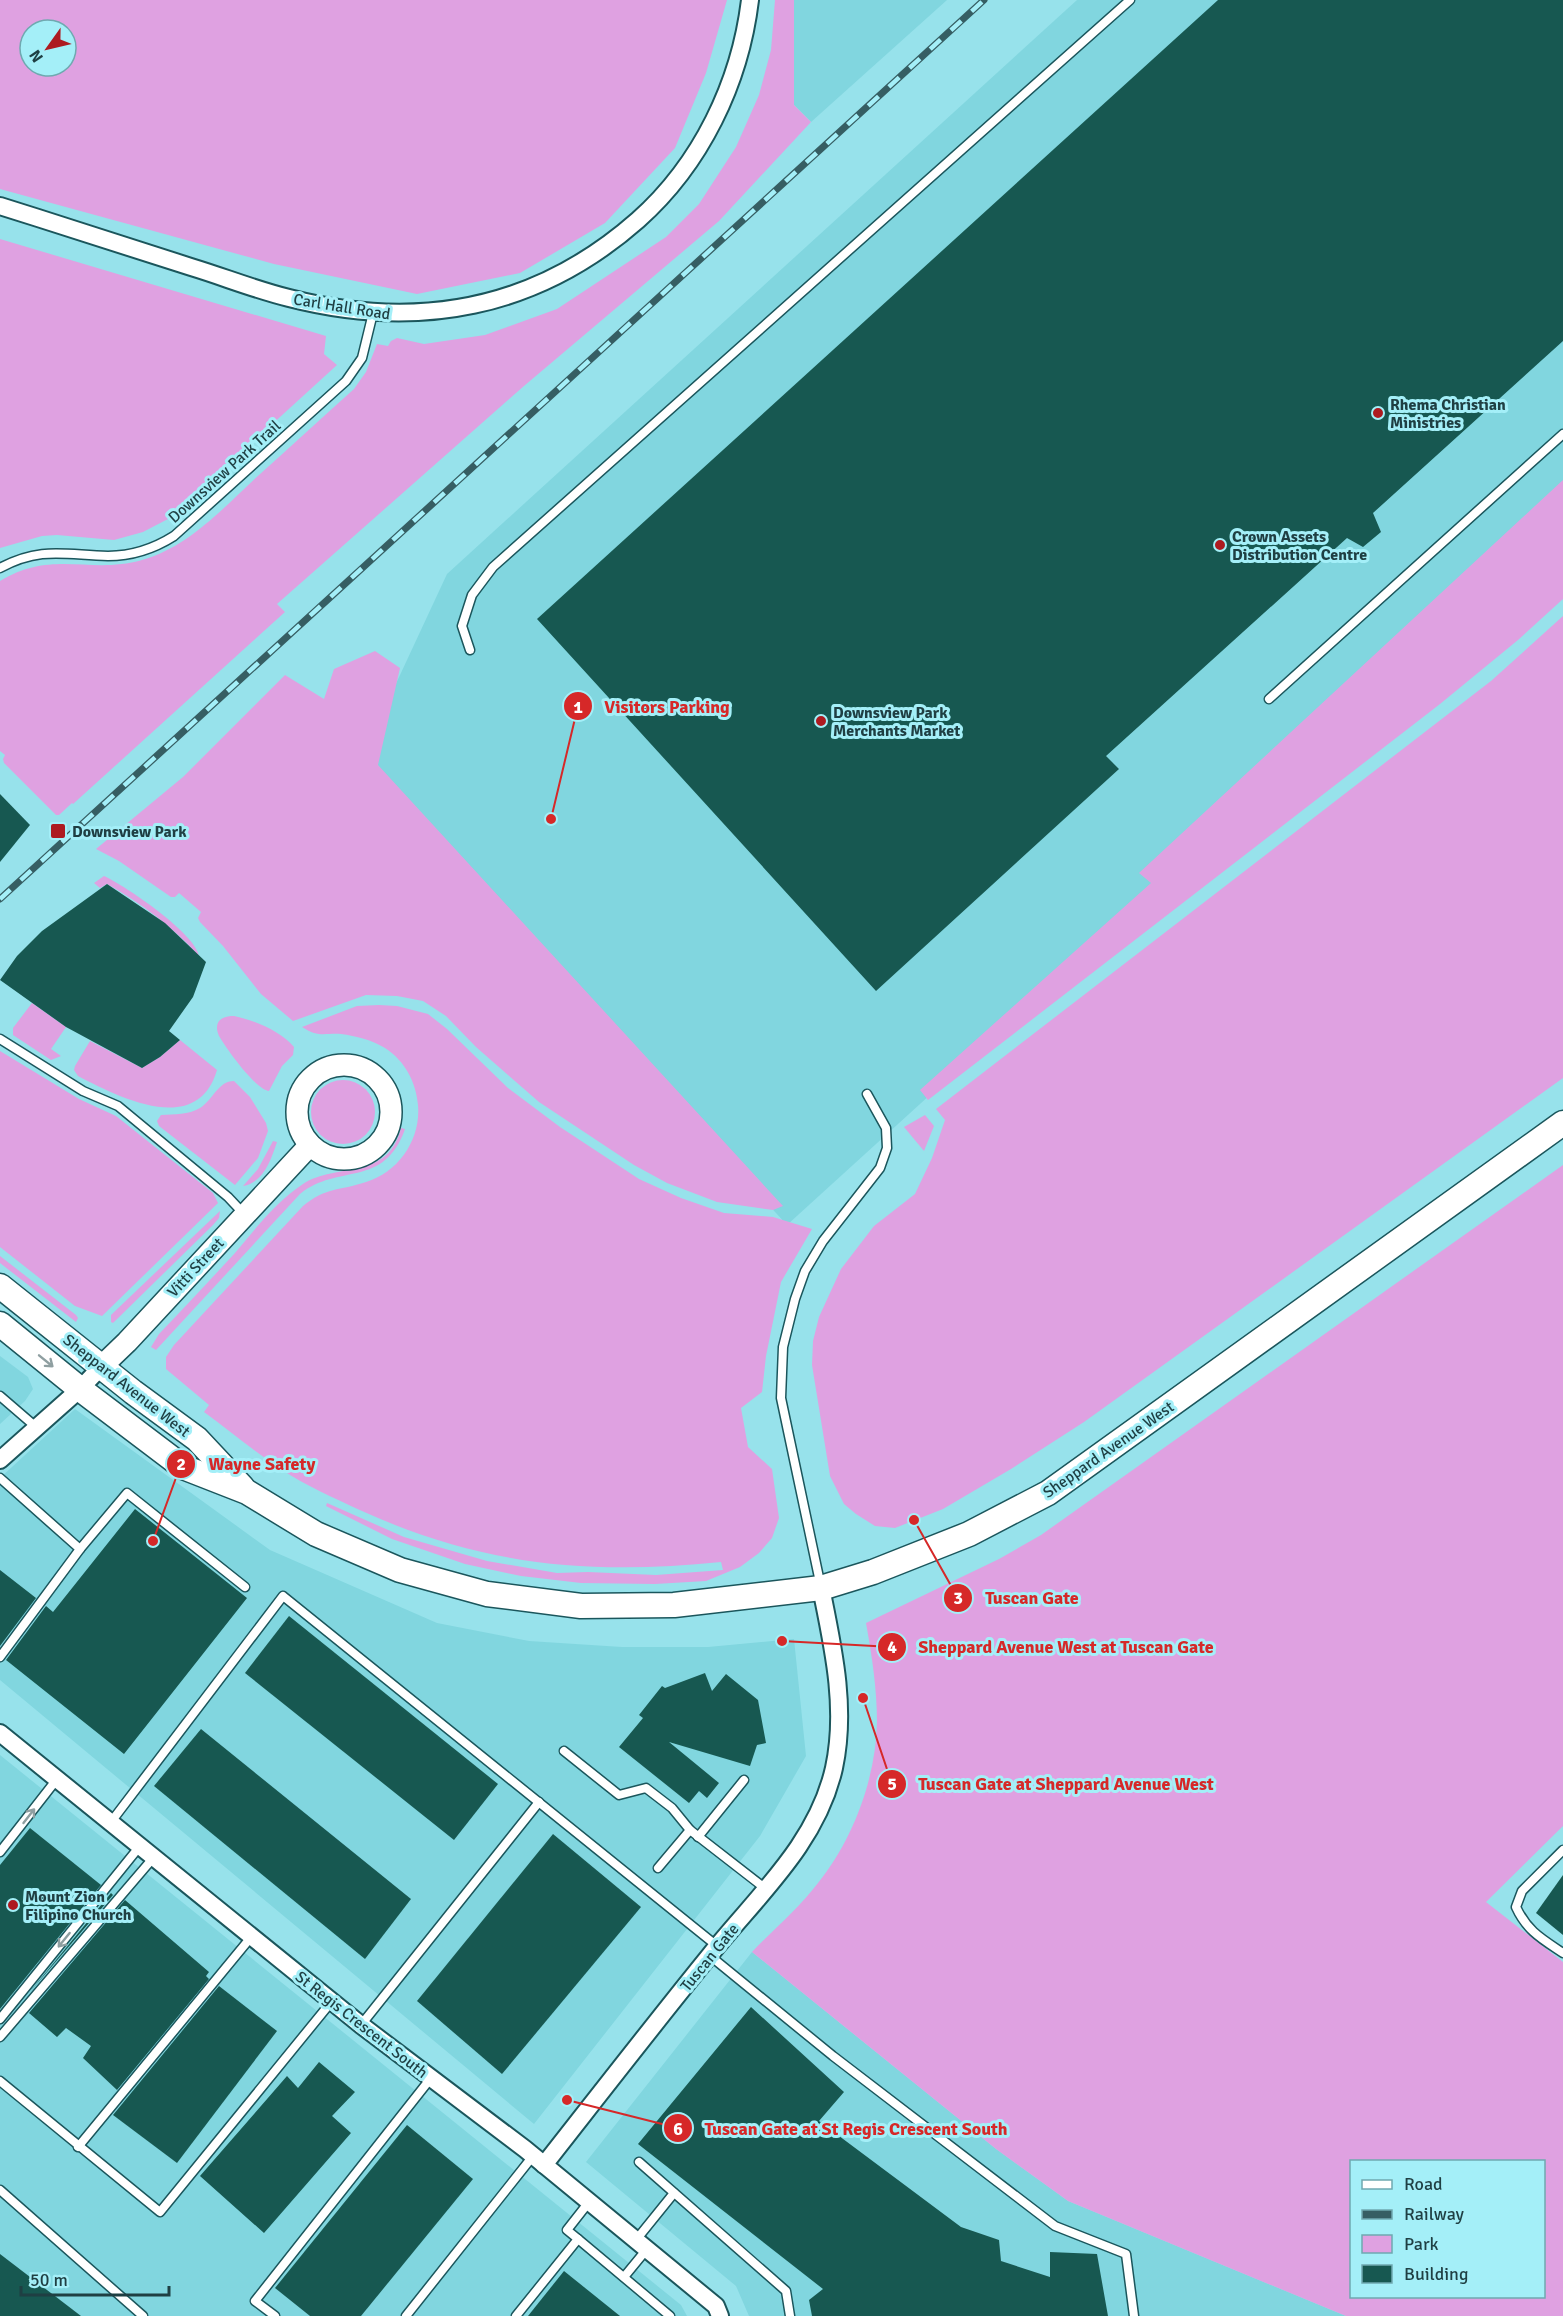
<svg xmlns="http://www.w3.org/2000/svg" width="1563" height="2316" font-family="Signika,sans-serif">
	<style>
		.built { fill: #81d6df }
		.green { fill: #dfa1e1; fill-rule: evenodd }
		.building { fill: #175851 }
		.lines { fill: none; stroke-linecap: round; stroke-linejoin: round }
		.service-casing { stroke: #1b565c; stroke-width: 11 }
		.minor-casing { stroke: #1b565c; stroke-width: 20 }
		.tertiary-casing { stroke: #1b565c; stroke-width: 24 }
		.secondary-casing { stroke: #1b565c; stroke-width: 27 }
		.service { stroke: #fff; stroke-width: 8 }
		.minor { stroke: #fff; stroke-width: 16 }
		.tertiary { stroke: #fff; stroke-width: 21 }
		.secondary { stroke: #fff; stroke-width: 24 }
		.rail-casing { stroke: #365e63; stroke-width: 7 }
		.rail { stroke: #a4eff8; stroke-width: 4.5; stroke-dasharray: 14; stroke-linecap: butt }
		.oneway { stroke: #8f9fa1 }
		.poi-dot { fill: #ad1a20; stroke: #a4eff8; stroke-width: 2 }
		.labels { text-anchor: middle; stroke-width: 6; stroke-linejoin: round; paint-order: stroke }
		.street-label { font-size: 16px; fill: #1f3f43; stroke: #a4eff8 }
		.poi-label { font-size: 16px; font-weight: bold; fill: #1f3f43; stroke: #a4eff8; text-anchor: start }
		.leader { fill: none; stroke: #d62828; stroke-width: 2 }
		.callout-dot { fill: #d62828; stroke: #a4eff8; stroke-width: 2 }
		.mark-label { font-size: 18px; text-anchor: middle; font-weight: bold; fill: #fff }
		.callout-label { font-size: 18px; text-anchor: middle; font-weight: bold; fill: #d62828; stroke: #a4eff8; stroke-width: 6; stroke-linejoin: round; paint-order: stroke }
	</style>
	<rect width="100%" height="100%" fill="#97e2eb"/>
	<g class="built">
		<path d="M793,0H947L811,122L794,105Z"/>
		<path d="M1077,0H1563V519L787,1225L360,761L447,574Z"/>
		<path d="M0,1356L28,1377L33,1389L25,1401L0,1424Z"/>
		<path d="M75,1409L270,1550L437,1623L529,1641L622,1647H708L794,1639L806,1756L760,1836L534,2124L0,1680V1478Z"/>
		<path d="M0,1755L681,2305L687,2316H0Z"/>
		<path d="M752,1952L996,2149L1068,2201L1346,2316H749L736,2286L586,2162Z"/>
	</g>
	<g class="green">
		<path d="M0,0H727L706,73L675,148L605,223L520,273L417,294L274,264L0,189ZM30,30H66V66H30Z"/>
		<path d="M775,0H794V105L811,122L719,221L524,386L277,604L285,612L73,804L72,803L59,815H56L4,763L3,759L5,755L0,751V581C53,549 90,575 142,560C189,547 224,507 259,475C291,446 322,418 354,389L366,372L377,344L388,346L391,341L397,338L424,344L485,335L557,309L666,237L699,204L736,147L759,95L771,50Z"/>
		<path d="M0,239L326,336L324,354L337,365L168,519L143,532L114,540L57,535L42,536L0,548Z"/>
		<path d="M1563,480V599L1518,640L1440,704L928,1100L920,1090L1151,883L1139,873Z"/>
		<path d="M1563,616V1078L1084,1422L1011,1469L943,1509L895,1528L875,1526L856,1514L844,1504L830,1476L812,1365L813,1341L819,1317L841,1269L874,1226L915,1194L932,1158L945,1120L936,1109L1491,681Z"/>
		<path d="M375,651L400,668L378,765L783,1206L773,1210L717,1202L667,1183L634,1165L539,1102L476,1047L446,1016L423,1001L397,996L366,995L293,1021L261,994L223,946L200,922L198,918L201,912L179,893L175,897H171L119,861L96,849L183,777L285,675L324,699L334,669Z"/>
		<path d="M104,876C126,886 196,934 199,956C173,927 141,903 107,884L100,888L94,883Z"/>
		<path d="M32,1003L66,1027L51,1049L61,1056L51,1060L13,1035V1028Z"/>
		<path d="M379,1005L397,1006L428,1014L447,1029L508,1088L560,1127L639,1179L681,1198L724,1213L773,1217L812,1229L781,1282L766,1356L762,1392L741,1408L748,1447L772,1469L779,1518L772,1538L759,1553L740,1567L706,1581L655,1584L581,1583L521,1576L465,1564L392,1539L326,1506L327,1503L404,1537L487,1561L557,1573L588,1572L656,1575L723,1570L721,1562C590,1575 483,1566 362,1511C334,1498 306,1486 281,1469C255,1452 230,1431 204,1412L209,1405L166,1369V1357L174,1345L303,1206C326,1187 339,1191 366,1182C399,1172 421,1139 418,1105C416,1082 405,1061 385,1048C372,1040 356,1036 341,1034C324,1033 319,1038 302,1027L357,1006Z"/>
		<path d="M234,1016C254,1020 281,1031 294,1047L293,1055L282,1066L269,1091C255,1089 226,1048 219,1036C213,1022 221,1016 234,1016Z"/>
		<path d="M180,1040L217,1070C197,1138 119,1097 78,1076L74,1070L75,1066L90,1041L142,1068L160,1057Z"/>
		<path d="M0,1051L79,1099L116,1116L213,1193L218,1203L102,1316L75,1306L0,1247Z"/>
		<circle cx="343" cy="1112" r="32"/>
		<path d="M234,1081L250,1097L266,1123L268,1131L258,1158L235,1185L159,1126L157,1121L161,1115C175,1114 188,1115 200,1108C213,1100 218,1081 234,1081Z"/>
		<path d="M925,1115L934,1126L924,1151L904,1127Z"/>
		<path d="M401,1128L405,1129C384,1189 338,1163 300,1194L156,1350L151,1347L159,1334C185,1307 210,1280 235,1253C255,1229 277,1201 303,1184C337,1162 388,1181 401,1128Z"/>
		<path d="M273,1141L277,1142C271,1160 263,1183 243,1186L258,1169Z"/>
		<path d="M1563,1165V1826L1486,1902L1563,1962V2316H1346L1068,2201L996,2149L752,1952C774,1929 799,1908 818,1883C853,1840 876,1778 877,1722C877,1689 872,1656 866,1623L999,1559L1041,1535ZM1352,2162H1544V2296H1352Z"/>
		<path d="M220,1211L219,1218L213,1225L113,1323L111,1322V1315Z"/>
		<path d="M0,1256L76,1315L78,1318L76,1322L0,1263Z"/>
	</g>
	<g class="building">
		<path d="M1218,0H1563V341L1373,513L1381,532L1363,547L1347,538L1106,756L1119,769L876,991L537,619Z"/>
		<path d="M0,794L30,825L0,862Z"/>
		<path d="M107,884L165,923L206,962L193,997L169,1031L180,1040L160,1057L142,1068L66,1027L0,980L17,956L42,931Z"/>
		<path d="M135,1509L247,1598L124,1754L6,1660L46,1606L53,1612Z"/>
		<path d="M0,1570L36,1598L0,1646Z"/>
		<path d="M289,1616L498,1784L454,1840L245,1673Z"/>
		<path d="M705,1673L712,1691L726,1674L758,1700L766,1743L757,1745L750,1766L669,1742L719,1783L707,1798L699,1791L689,1803L619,1747L643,1718L639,1715L662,1686L665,1688Z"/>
		<path d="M201,1729L411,1899L365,1959L154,1786Z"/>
		<path d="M30,1828L101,1885L0,2009V1865Z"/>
		<path d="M553,1834L641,1907L502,2074L417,2001Z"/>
		<path d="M1563,1875V1935L1536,1913Z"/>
		<path d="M111,1893L113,1895L29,1993Z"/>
		<path d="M125,1900L209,1972L206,1976L209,1979L117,2090L83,2058L91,2046L66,2028L57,2037L29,2013Z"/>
		<path d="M219,1986L277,2031L177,2163L113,2115Z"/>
		<path d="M751,2007L844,2092L819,2121L961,2227L999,2240L1001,2261L1050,2277V2252L1097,2254L1108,2316H812L809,2300L823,2289L638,2144Z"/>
		<path d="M319,2062L355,2092L332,2116L351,2133L264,2233L200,2176L287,2076L298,2088Z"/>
		<path d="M407,2125L473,2179L361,2316H310L275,2288Z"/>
		<path d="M0,2254L81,2316H0Z"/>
		<path d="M564,2271L620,2316H528Z"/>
	</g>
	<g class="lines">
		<defs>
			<g id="service">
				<path d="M0,568C41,546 65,555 108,556C131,556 155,548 174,536L346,381L362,358L373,313"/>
				<path d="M470,650L462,626L472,595L493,567L1130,0"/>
				<path d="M1269,699L1563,434"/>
				<path d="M0,1039L83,1091L118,1106L228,1197L244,1214"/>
				<path d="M0,1396L36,1427"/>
				<path d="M0,1478L80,1549L0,1657"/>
				<path d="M80,1549L127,1493L245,1587"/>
				<path d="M821,1587L781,1398L783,1347L795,1299L805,1271L823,1241L880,1168L887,1148L886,1128L867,1094"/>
				<path d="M564,1751L619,1795L646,1788L672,1808L690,1830"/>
				<path d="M111,1822L283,1596L717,1946"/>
				<path d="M698,1837L744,1780"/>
				<path d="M1563,1850L1522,1891L1516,1907C1527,1931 1542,1939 1563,1953"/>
				<path d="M0,1852L57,1779"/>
				<path d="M658,1868L690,1830L766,1889"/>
				<path d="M709,1955L833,2056L1055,2226L1126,2254L1134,2316"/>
				<path d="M0,2019L140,1846"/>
				<path d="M361,2025L539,1802"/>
				<path d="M0,2037L154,1857"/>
				<path d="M0,2081L160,2212L332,2001"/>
				<path d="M78,2147L252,1936"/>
				<path d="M639,2162L786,2291L790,2316"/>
				<path d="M0,2190L143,2316"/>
				<path d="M578,2239L567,2230L589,2202"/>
				<path d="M636,2240L674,2193"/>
				<path d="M624,2277L647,2249"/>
				<path d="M275,2316L255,2301L431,2078"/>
				<path d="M406,2316L533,2156"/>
				<path d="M516,2316L578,2239L670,2316"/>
			</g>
			<g id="minor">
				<path d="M0,206C64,226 128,247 191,267C224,277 256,290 289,298C418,331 537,309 638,220C701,164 740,83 750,0"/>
				<path d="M0,1460L80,1389L102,1366"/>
				<path d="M0,1733L361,2025L525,2149L716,2306L720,2316"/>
				<path d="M544,2165C599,2095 654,2024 710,1955C757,1896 817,1844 834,1768C847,1708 833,1647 821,1588"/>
			</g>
			<g id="tertiary">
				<circle cx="344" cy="1112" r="47"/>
				<path d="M102,1366L127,1342L310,1145"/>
			</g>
			<g id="secondary">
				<path d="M0,1286L133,1392L197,1439L242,1487"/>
				<path d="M0,1324L80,1389L183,1467L247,1492L316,1534L400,1570L487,1594L581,1606L674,1605L821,1588L873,1572L969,1534L1048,1493L1563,1123"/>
			</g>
		</defs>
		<use href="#service" class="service-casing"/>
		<use href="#minor" class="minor-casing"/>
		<use href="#tertiary" class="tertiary-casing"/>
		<use href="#secondary" class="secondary-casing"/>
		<use href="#service" class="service"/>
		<use href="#minor" class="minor"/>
		<use href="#tertiary" class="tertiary"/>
		<use href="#secondary" class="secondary"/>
		<defs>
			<path id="rail" d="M0,899L984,0"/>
		</defs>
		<use href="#rail" class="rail-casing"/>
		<use href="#rail" class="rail"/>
	</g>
	<defs><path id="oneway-shaft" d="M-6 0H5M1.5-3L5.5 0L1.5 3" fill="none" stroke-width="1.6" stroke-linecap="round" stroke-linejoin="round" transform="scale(1.5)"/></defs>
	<g class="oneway">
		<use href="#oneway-shaft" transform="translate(46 1361) rotate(39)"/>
		<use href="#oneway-shaft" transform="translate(29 1816) rotate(-52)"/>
		<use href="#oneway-shaft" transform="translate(64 1940) rotate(129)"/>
	</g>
	<g class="poi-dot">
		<circle cx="1378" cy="413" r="6"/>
		<circle cx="1220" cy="545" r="6"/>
		<circle cx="821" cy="721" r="6"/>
		<rect x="50" y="823" width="16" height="16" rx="3"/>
		<circle cx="13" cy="1905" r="6"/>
	</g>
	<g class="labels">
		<g class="street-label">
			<text transform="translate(342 306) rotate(9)" y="6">Carl Hall Road</text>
			<text transform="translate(224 471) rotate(-42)" y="6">Downsview Park Trail</text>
			<text transform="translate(195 1267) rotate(-47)" y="6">Vitti Street</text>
			<text transform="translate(127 1385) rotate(38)" y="6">Sheppard Avenue West</text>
			<text transform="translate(1108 1449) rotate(-35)" y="6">Sheppard Avenue West</text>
			<text transform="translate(709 1957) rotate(-51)" y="6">Tuscan Gate</text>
			<text transform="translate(362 2024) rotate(38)" y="6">St Regis Crescent South</text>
		</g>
		<g class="poi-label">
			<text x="1390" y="410">Rhema Christian<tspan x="1390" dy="18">Ministries</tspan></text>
			<text x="1232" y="542">Crown Assets<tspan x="1232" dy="18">Distribution Centre</tspan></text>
			<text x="833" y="718">Downsview Park<tspan x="833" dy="18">Merchants Market</tspan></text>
			<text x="72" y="837">Downsview Park</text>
			<text x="25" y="1902">Mount Zion<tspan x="25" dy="18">Filipino Church</tspan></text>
		</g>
	</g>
	<path class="leader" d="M551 819L578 706M153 1541L181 1464M914 1520L958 1598M782 1641L892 1647M863 1698L892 1784M567 2100L678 2128"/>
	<g class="callout-dot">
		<circle cx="551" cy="819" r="6"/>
		<circle cx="153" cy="1541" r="6"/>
		<circle cx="914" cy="1520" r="6"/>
		<circle cx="782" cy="1641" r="6"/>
		<circle cx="863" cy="1698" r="6"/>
		<circle cx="567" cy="2100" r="6"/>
		<circle cx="578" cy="706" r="15"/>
		<circle cx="181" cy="1464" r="15"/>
		<circle cx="958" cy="1598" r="15"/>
		<circle cx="892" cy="1647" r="15"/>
		<circle cx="892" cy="1784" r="15"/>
		<circle cx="678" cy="2128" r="15"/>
	</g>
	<g class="mark-label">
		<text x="578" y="713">1</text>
		<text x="181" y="1470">2</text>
		<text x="958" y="1604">3</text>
		<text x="892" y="1653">4</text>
		<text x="892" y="1790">5</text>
		<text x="678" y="2135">6</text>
	</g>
	<g class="callout-label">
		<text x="667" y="713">Visitors Parking</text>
		<text x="262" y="1470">Wayne Safety</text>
		<text x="1032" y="1604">Tuscan Gate</text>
		<text x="1066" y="1653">Sheppard Avenue West at Tuscan Gate</text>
		<text x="1066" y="1790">Tuscan Gate at Sheppard Avenue West</text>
		<text x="856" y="2135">Tuscan Gate at St Regis Crescent South</text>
	</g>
	<rect x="1350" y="2160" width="195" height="138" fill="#a4eff8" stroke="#6fa9b0" stroke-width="1.5"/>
	<rect x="1362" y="2180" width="30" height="9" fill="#ffffff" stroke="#6fa9b0" stroke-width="1.5"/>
	<text x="1404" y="2190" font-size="18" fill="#1f3f43">Road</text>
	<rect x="1362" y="2210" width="30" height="9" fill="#365e63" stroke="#6fa9b0" stroke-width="1.5"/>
	<text x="1404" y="2220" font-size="18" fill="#1f3f43">Railway</text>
	<rect x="1362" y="2235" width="30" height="18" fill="#dfa1e1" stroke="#6fa9b0" stroke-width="1.5"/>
	<text x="1404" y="2250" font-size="18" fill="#1f3f43">Park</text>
	<rect x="1362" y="2265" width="30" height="18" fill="#175851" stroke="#6fa9b0" stroke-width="1.5"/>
	<text x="1404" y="2280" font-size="18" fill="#1f3f43">Building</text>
	<g transform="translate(48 48) rotate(236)"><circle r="28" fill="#a4eff8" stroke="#6fa9b0" stroke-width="1.5"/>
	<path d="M0-4.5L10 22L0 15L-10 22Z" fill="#ad1a20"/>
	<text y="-9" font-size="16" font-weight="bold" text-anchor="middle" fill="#1f3f43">N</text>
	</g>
	<path d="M21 2286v9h148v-9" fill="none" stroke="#1f3f43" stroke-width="3"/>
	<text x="30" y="2286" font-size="18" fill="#1f3f43" stroke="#a4eff8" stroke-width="4.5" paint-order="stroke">50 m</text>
</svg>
